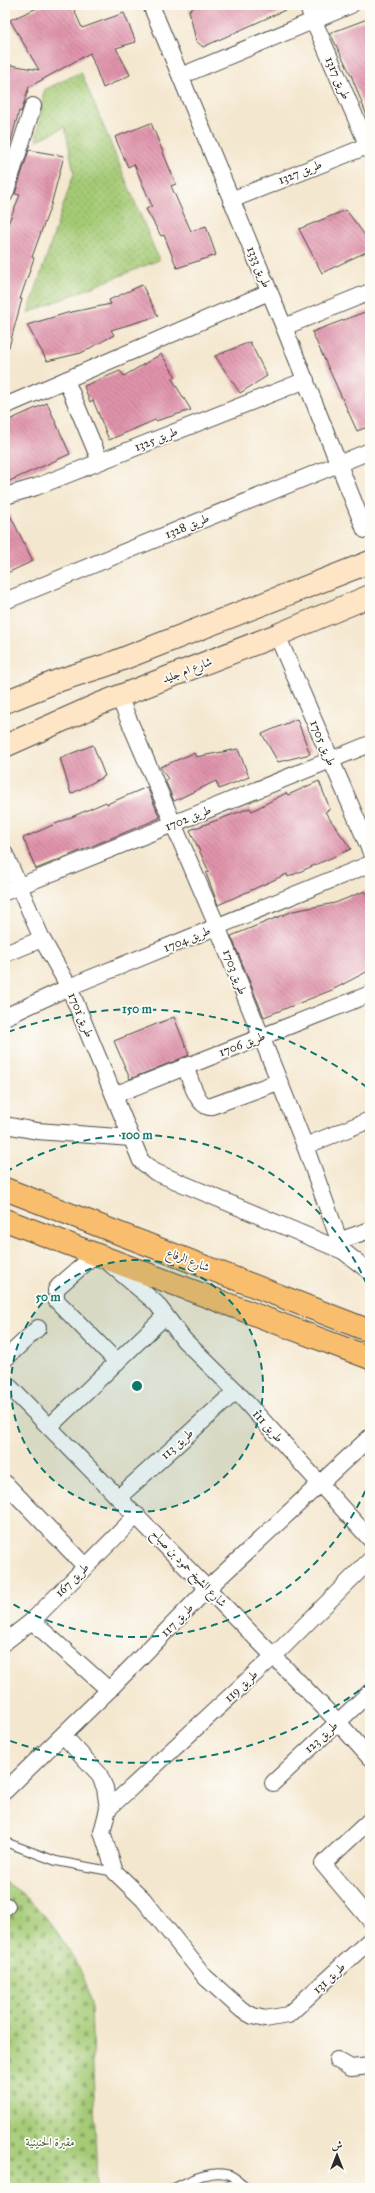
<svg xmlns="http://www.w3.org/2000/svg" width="375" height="2193" font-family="'IM FELL Great Primer',Amiri,serif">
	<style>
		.grass { fill: url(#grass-dots); stroke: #687a50 }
		.cemetery { fill: url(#cemetery-stones); stroke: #687a50 }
		.building { fill: url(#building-back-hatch) }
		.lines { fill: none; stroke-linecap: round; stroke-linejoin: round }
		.lane-casing { stroke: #494744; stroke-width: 10 }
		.street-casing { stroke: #494744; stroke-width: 18 }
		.secondary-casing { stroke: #494744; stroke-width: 24 }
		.primary-casing { stroke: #494744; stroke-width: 24 }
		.lane { stroke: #fff; stroke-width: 8 }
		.street { stroke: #fff; stroke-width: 16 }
		.secondary { stroke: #fde5c5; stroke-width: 22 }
		.primary { stroke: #f9be6d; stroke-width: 22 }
		.ring { fill: none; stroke: #0f766e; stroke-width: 2; stroke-dasharray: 7 5 }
		.labels { text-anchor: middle; stroke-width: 3.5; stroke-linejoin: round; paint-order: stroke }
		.street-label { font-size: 12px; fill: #2b2b2b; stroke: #fdfcf7 }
		.park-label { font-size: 12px; fill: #4f5b41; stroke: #fdfcf7 }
		.centre { fill: #0f766e; stroke: #fdfcf7; stroke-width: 2 }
		.ring-label { font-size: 12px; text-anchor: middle; font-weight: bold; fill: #0f766e; stroke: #fdfcf7; stroke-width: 3.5; stroke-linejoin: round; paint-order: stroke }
	</style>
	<defs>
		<pattern id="grass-dots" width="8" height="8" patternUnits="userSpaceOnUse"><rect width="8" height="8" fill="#a4ca75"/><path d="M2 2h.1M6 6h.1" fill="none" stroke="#86a460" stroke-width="1.8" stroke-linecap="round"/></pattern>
		<pattern id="cemetery-stones" width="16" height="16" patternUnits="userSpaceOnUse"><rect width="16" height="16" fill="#a4ca75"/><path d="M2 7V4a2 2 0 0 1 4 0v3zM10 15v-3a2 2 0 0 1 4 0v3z" fill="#86a460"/></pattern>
		<pattern id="building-back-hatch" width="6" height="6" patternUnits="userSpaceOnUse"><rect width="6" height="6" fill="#e093ab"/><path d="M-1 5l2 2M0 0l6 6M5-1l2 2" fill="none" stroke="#b6788b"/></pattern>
	</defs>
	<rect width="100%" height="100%" fill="#fdfcf7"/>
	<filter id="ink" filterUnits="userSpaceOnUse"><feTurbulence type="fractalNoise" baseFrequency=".025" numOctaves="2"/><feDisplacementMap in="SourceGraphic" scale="8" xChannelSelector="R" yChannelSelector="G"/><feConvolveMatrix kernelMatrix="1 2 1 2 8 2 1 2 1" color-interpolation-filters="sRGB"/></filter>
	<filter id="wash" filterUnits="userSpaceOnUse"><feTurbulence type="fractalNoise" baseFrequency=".012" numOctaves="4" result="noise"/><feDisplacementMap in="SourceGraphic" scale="16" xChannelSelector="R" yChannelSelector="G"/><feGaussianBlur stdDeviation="0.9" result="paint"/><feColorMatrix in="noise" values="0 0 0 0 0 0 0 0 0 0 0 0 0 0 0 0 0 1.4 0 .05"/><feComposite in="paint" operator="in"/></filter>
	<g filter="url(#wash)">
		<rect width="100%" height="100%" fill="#f4e7cf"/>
		<path class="grass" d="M81,72L159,260L28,313L74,173L65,127L36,141L44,90Z"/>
		<path class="cemetery" d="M5,1882C40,1902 64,1939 82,1974C87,1983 88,1994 91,2004L97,2188H5Z"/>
		<g id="blocks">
			<g class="building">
				<path d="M44,5H72L82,28L124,13L136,42L116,48L130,75L103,88L90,53L29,87L21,112L19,111L5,163V64L39,70L10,20Z"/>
				<path d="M200,5H296L203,47L196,41L189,10Z"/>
				<path d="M370,18V121H369L351,75L330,33Z"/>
				<path d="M151,123L176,184L171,186L191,231L206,226L216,255L177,268L164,235L161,236L146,209L152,206L134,164L128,167L115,137Z"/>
				<path d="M29,150L64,156L51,205L32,257L34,258L20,299H22L9,347H5V231L20,195L15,194Z"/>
				<path d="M346,210L370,242V250L322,273L299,229Z"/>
				<path d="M142,285L158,316L111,330L114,335L81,353L47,361L27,325L67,313L111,304L109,300Z"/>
				<path d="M370,310V426L357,431L312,332Z"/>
				<path d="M250,342L267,376L240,393L215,356Z"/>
				<path d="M161,354L176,377L172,379L191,410L156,421L155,420L109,440L93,400L90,402L84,386L120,371L124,376Z"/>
				<path d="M47,403L70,454L5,483V422Z"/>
				<path d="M5,505L33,561L5,574Z"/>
				<path d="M297,719L310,754L278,762L262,734Z"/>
				<path d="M93,745L105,776L71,794L60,758Z"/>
				<path d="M238,749L249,777L219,789L216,781L174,801L165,780L168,779L160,767L194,753L196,757Z"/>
				<path d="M319,781L330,809L325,812L351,849L288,877L287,874L218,905L206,873L209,872L190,830L250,808L252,811L286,793L288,795Z"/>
				<path d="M147,787L160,818L36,869L23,838L106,802L107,804Z"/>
				<path d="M365,891L370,900V970L332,990L264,1017L231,936L293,911L335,903Z"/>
				<path d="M174,1017L189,1055L130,1079L114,1041Z"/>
			</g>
		</g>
	</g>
	<g filter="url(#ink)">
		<use href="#blocks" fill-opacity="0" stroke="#494744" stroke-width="1"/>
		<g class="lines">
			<defs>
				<g id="lane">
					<path d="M5,1842L56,1861L115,1872"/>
					<path d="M174,2188C190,2180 211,2169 230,2175C235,2177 241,2183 246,2186"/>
					<path d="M222,2188L230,2185L245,2186"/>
				</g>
				<g id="street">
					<path d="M151,5L284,327L365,530"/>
					<path d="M307,5L370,151"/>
					<path d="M181,76L351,5"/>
					<path d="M5,194L33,106"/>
					<path d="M231,200L370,145"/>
					<path d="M284,327L370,292"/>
					<path d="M66,380L100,461"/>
					<path d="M5,406L269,292"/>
					<path d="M5,496L36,487L306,380"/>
					<path d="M5,601L370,451"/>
					<path d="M277,635L370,850"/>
					<path d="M119,697L217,926L305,1146L343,1251"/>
					<path d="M5,854L42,939L69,987L141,1161L155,1172L343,1251L370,1272"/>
					<path d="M5,892L370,744"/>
					<path d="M5,954L42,939"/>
					<path d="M5,1017L69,987L370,864"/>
					<path d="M185,1066C190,1078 196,1104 209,1107L278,1082"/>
					<path d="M114,1095L370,994"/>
					<path d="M5,1125L37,1131L131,1138"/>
					<path d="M305,1146L370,1120"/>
					<path d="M338,1241L370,1230"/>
					<path d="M96,1254L59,1286L56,1290V1300L117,1362"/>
					<path d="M109,1263L156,1303L184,1340L236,1391L370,1539"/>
					<path d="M5,1359L38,1328"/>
					<path d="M5,1382L338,1722L370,1758"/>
					<path d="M49,1427L165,1316"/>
					<path d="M5,1483L85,1566"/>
					<path d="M119,1497L236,1391"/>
					<path d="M32,1621L109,1690"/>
					<path d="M5,1642L32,1621L137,1515"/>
					<path d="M63,1735L99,1774L105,1788L108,1809L102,1832L115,1872L143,1899L205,1977L242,2010L253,2016L265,2019L288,2015L370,1940"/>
					<path d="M273,1783L370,1692"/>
					<path d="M5,1791L109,1690L208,1588L370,1437"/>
					<path d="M108,1809L274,1656L370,1560"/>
					<path d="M370,1820L323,1864L370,1920"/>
					<path d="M5,1907L7,1906"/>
					<path d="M337,2060L351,2068L370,2066"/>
				</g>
				<g id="secondary">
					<path d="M5,702L60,680L107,665L370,562"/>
					<path d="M5,746L97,705L277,635L370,596"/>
				</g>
				<g id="primary">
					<path d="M5,1189L370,1331"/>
					<path d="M5,1220L370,1358"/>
				</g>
			</defs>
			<use href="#lane" class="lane-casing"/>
			<use href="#street" class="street-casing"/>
			<use href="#secondary" class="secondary-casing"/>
			<use href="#primary" class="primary-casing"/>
			<use href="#lane" class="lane"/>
			<use href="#street" class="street"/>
			<use href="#secondary" class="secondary"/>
			<use href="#primary" class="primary"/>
		</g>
	</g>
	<circle cx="137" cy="1386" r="126" fill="#0f766e" fill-opacity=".12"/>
	<g class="ring">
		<circle cx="137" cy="1386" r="126"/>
		<path d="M370 1480A251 251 0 0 1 6 1600M6 1172A251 251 0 0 1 370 1292"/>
		<path d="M369 1683A377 377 0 0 1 8 1740M8 1032A377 377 0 0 1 369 1089"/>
	</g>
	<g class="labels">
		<g class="street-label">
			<text transform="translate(338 78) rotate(66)" y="4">طريق 1317</text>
			<text transform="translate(300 172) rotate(-22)" y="4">طريق 1327</text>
			<text transform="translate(259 267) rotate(67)" y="4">طريق 1333</text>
			<text transform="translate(156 439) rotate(-22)" y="4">طريق 1325</text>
			<text transform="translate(187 526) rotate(-22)" y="4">طريق 1328</text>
			<text transform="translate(187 670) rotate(-21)" y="4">شارع ام جليد</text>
			<text transform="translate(323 743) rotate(67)" y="4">طريق 1705</text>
			<text transform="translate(188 818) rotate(-22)" y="4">طريق 1702</text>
			<text transform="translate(187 939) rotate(-22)" y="4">طريق 1704</text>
			<text transform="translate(235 972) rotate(69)" y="4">طريق 1703</text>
			<text transform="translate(81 1015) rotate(67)" y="4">طريق 1701</text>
			<text transform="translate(242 1044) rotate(-21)" y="4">طريق 1706</text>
			<text transform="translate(188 1260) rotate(21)" y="4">شارع الرفاع</text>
			<text transform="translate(268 1426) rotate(48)" y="4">طريق 111</text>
			<text transform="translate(177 1444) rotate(-42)" y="4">طريق 113</text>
			<text transform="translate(189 1568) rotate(46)" y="4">شارع الشيخ حمود بن صباح</text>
			<text transform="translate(72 1580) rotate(-45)" y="4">طريق 167</text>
			<text transform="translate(177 1620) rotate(-46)" y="4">طريق 117</text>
			<text transform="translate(241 1686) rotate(-43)" y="4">طريق 119</text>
			<text transform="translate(321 1737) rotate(-43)" y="4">طريق 123</text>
			<text transform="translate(329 1978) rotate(-43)" y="4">طريق 131</text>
		</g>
		<g class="park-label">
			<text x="50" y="2146">مقبرة الحنينية</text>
		</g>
	</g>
	<circle cx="137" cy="1386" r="6" class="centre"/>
	<g class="ring-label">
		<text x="137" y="1013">150 m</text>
		<text x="137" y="1139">100 m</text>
		<text x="48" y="1301">50 m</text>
	</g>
	<rect width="375" height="2193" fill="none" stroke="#fdfcf7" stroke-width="20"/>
	<g transform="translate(337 2155)" stroke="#fdfcf7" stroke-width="3" paint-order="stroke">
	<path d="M0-3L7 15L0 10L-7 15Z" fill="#2b2b2b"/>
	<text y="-6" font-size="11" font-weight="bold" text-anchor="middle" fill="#2b2b2b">ش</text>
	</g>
</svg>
